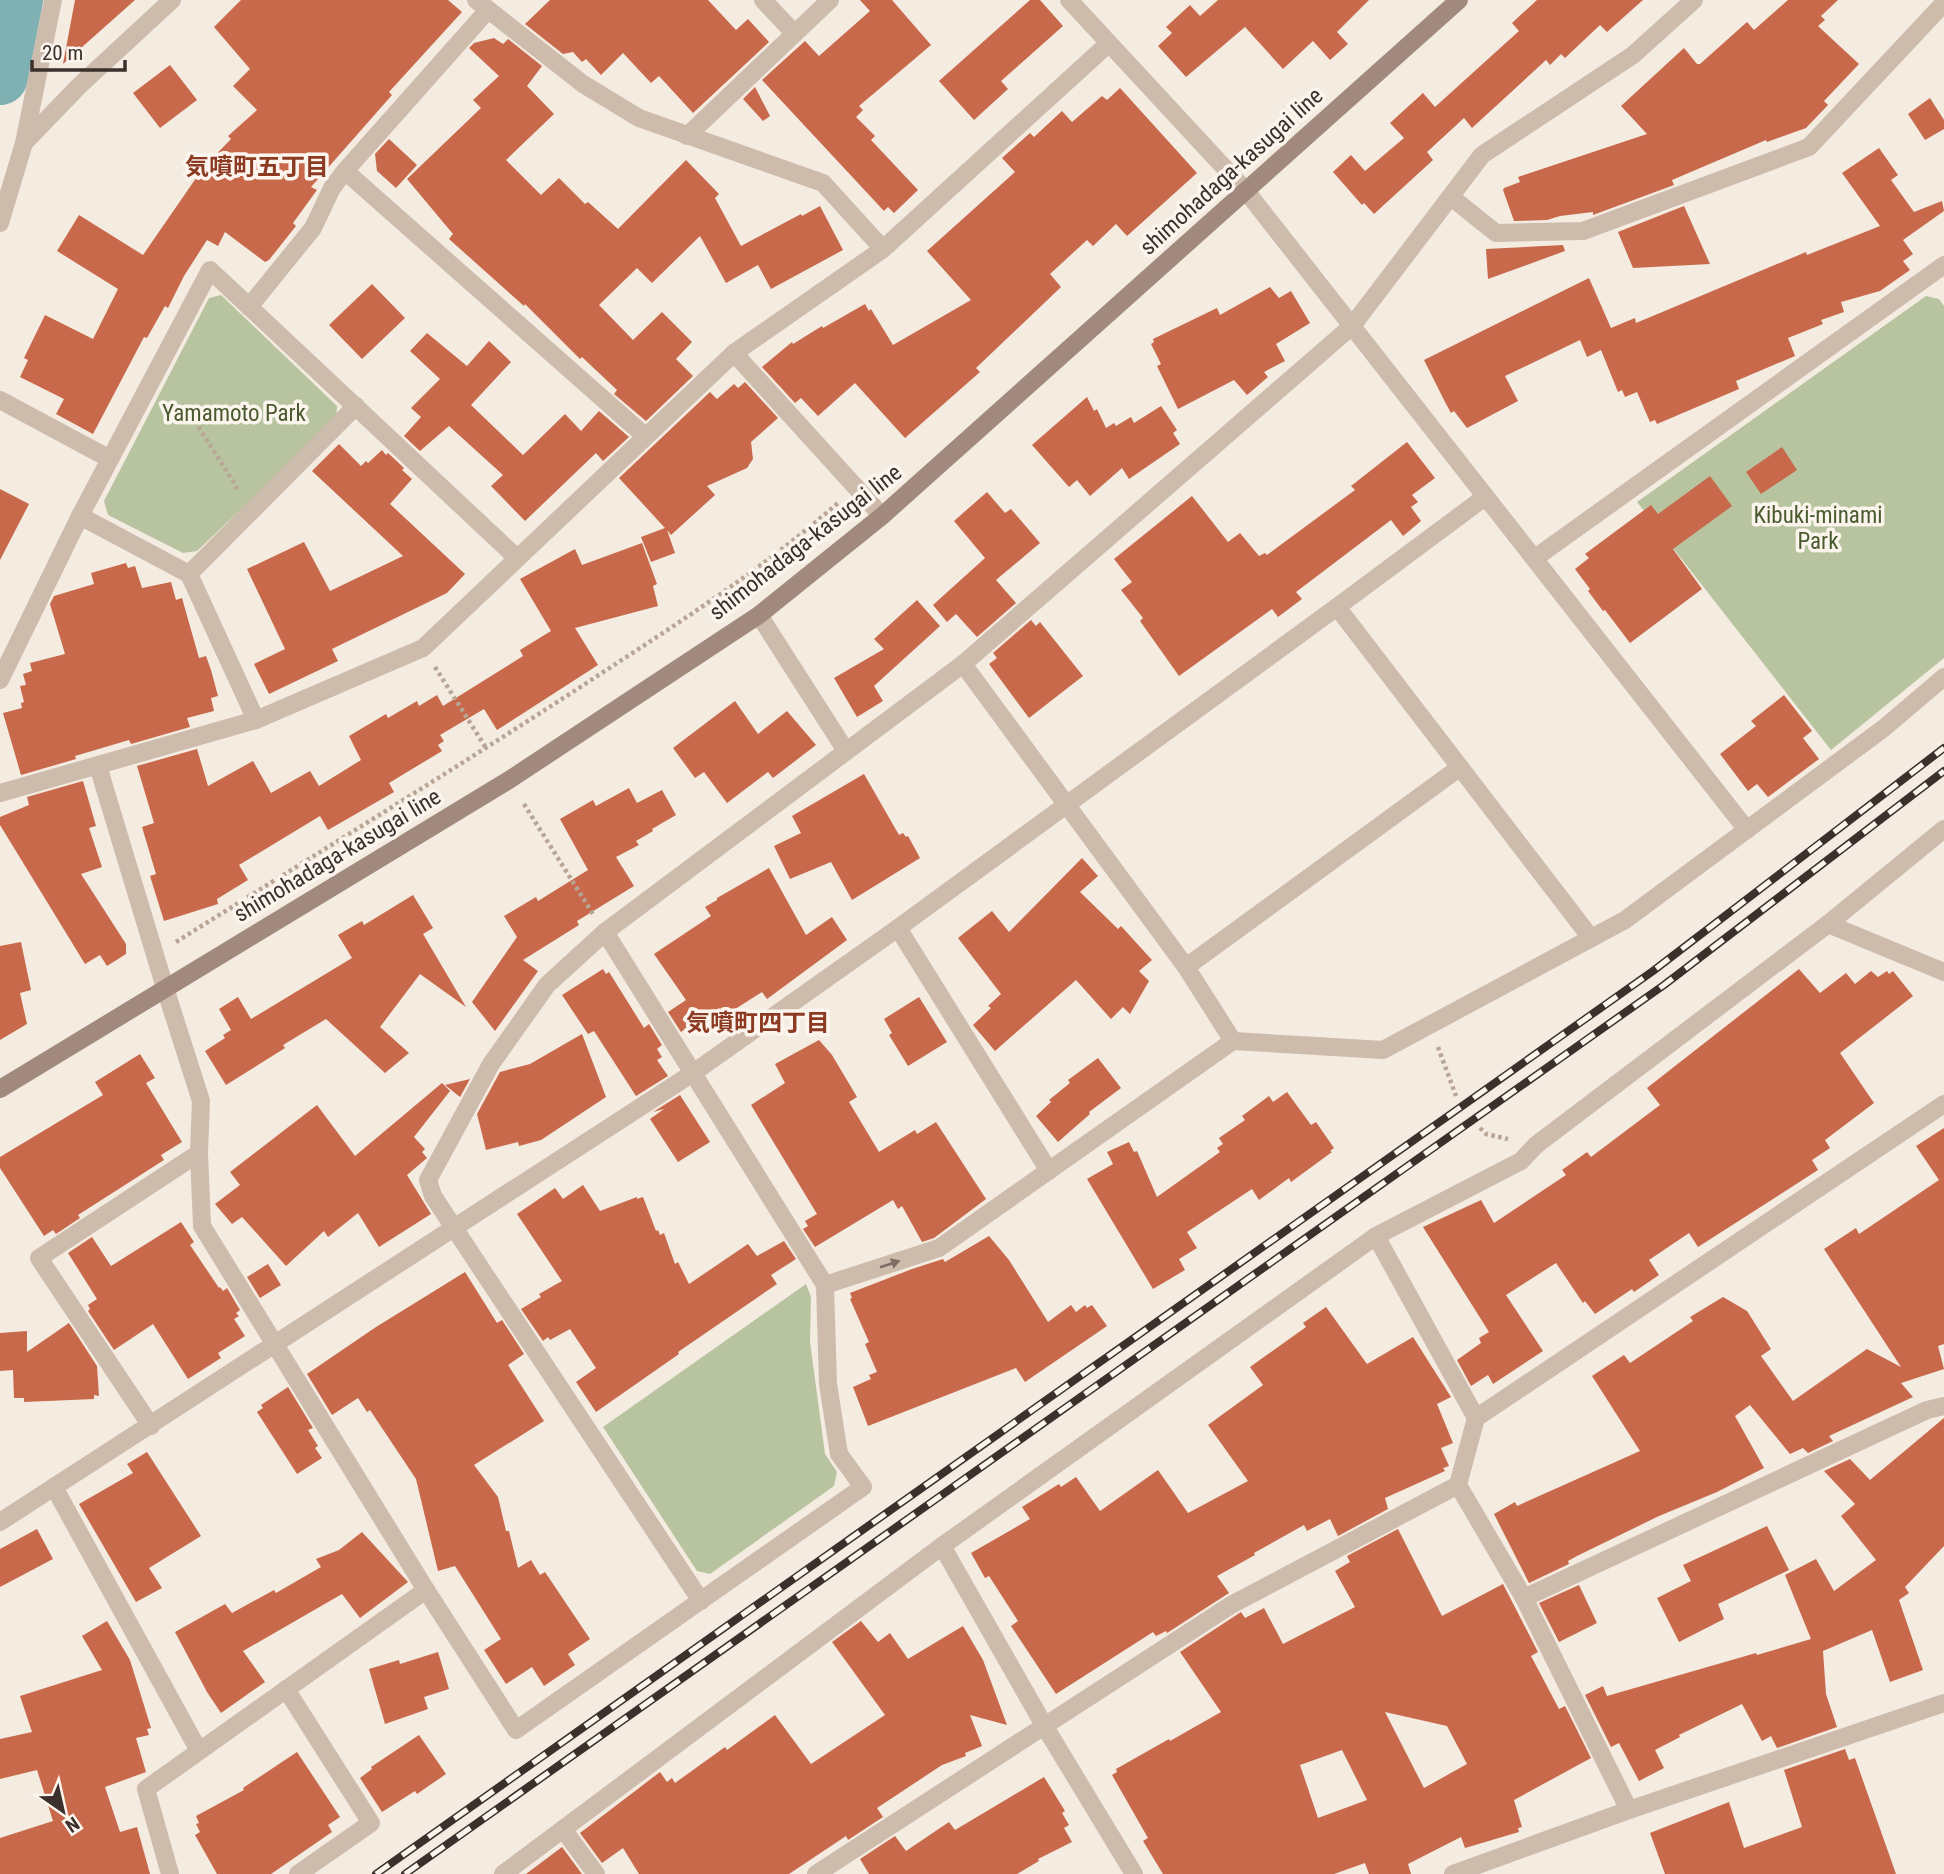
<svg xmlns="http://www.w3.org/2000/svg" width="1944" height="1874" font-family="'Roboto Condensed','Noto Sans JP',sans-serif">
	<style>
		.green { fill: #b8c4a0 }
		.lines { fill: none; stroke-linecap: round; stroke-linejoin: round }
		.river { stroke: #7fb0b2; stroke-width: 56 }
		.building { fill: #c8694b; fill-rule: evenodd }
		.path { stroke: #b9a596; stroke-width: 4.5; stroke-dasharray: 3.5 3.5; stroke-linecap: butt }
		.minor { stroke: #cdbbac; stroke-width: 18 }
		.tertiary { stroke: #cdbbac; stroke-width: 18 }
		.secondary { stroke: #a18a7d; stroke-width: 18 }
		.rail-casing { stroke: #3b302b; stroke-width: 8 }
		.rail { stroke: #fbf5ee; stroke-width: 5; stroke-dasharray: 16; stroke-linecap: butt }
		.oneway { fill: #7d6f65 }
		.labels { text-anchor: middle; stroke-width: 7; stroke-linejoin: round; paint-order: stroke }
		.street-label { font-size: 23px; fill: #3b302b; stroke: #fbf5ee }
		.park-label { font-size: 23px; fill: #4a5a2e; stroke: #fbf5ee }
		.neighbourhood-label { font-size: 24px; font-weight: bold; fill: #8c3b22; stroke: #fbf5ee }
	</style>
	<rect width="100%" height="100%" fill="#f4ebe1"/>
	<g class="green">
		<path d="M221,295L337,406L336,419L197,551L183,553L108,515L104,501L209,298Z"/>
		<path d="M1926,296L1939,299L1944,306V658L1831,750L1637,502Z"/>
		<path d="M806,1284L811,1297L810,1342L825,1454L837,1472L834,1486L710,1574L697,1571L603,1427Z"/>
	</g>
	<g class="lines">
		<path class="river" d="M0,77L15,0"/>
	</g>
	<g class="building">
		<path d="M75,0H135L63,64Z"/>
		<path d="M241,0H448L462,12L389,92L392,95L311,187L317,190L293,223L296,226L269,260L265,262L225,232L218,246L207,240L184,276L168,308L165,306L147,338L144,337L93,434L56,414L64,399L20,377L28,360L24,358L45,315L93,339L118,289L57,251L79,215L143,255L203,168L231,139L228,136L257,110L233,86L250,69L214,27Z"/>
		<path d="M550,0H708L736,30L748,19L769,42L693,113L659,76L651,83L623,53L601,75L586,59L582,62L573,52L563,54L525,24Z"/>
		<path d="M860,0H892L931,45L859,106L863,110L856,117L875,136L871,140L918,190L894,213L888,207L884,211L762,80L805,41L819,56L870,11Z"/>
		<path d="M1030,0H1040L1063,26L1001,81L1008,89L974,120L939,81Z"/>
		<path d="M1218,0H1369L1337,32L1348,44L1330,60L1313,41L1283,69L1245,27L1186,77L1158,46L1172,33L1166,27L1190,5L1200,16Z"/>
		<path d="M1537,0H1643L1607,32L1600,25L1565,58L1561,54L1550,65L1546,60L1472,128L1464,118L1427,152L1433,160L1374,214L1364,203L1362,205L1333,172L1351,155L1365,171L1404,138L1390,123L1423,93L1435,107L1519,31L1512,23Z"/>
		<path d="M1788,0H1838L1821,16L1825,20L1818,26L1859,64L1824,101L1828,105L1806,128L1767,142L1766,140L1672,180L1674,185L1593,215V212L1560,216L1547,220L1514,221L1503,190L1504,188L1520,182L1518,177L1647,134L1621,106L1684,48L1697,64H1700L1747,22L1754,30Z"/>
		<path d="M494,38L503,44L508,39L542,66L527,86L554,114L506,160L541,195L559,178L585,204L588,202L618,229L686,160L719,194L715,198L741,246L801,214L802,216L820,206L843,250L771,289L758,265L726,283L700,236L652,283L637,268L599,305L633,340L662,312L692,342L676,359L693,376L646,421L614,394L617,390L582,357L580,359L525,304L524,306L449,239L453,234L407,179L481,108L473,100L499,76L469,48L474,43Z"/>
		<path d="M170,65L197,100L160,128L133,93Z"/>
		<path d="M755,87L770,116L763,121L743,99Z"/>
		<path d="M1120,88L1197,173L1127,236L1116,224L1093,246L1087,240L1050,274L1061,287L976,368L980,372L905,438L855,383L818,416L801,398L795,403L762,367L792,342L793,344L822,326L823,328L865,304L869,311L871,309L893,345L971,300L927,251L1015,172L1002,158L1030,133L1034,137L1062,111L1072,122L1102,96L1107,100Z"/>
		<path d="M1930,98L1944,120V129L1925,140L1908,114Z"/>
		<path d="M389,139L417,165L396,188L377,171L375,154Z"/>
		<path d="M1879,148L1898,175L1891,180L1914,212L1942,201L1944,211L1903,240L1913,254L1903,261L1910,270L1880,291L1841,302L1844,312L1821,320L1823,324L1788,338L1795,356L1736,381L1739,389L1657,424L1655,420L1650,422L1637,392L1625,397L1622,390L1618,392L1601,350L1587,357L1580,340L1505,376L1518,401L1467,428L1454,411L1451,413L1445,402L1424,360L1589,278L1611,328L1635,318L1636,323L1806,252L1807,255L1880,226L1842,173Z"/>
		<path d="M1684,206L1710,264L1633,268L1618,232L1595,241Z"/>
		<path d="M1563,245L1565,251L1488,279L1486,249Z"/>
		<path d="M372,284L405,318L362,359L329,325Z"/>
		<path d="M1270,287L1279,298L1291,291L1310,323L1276,344L1285,361L1264,372L1268,377L1247,395L1234,380L1178,409L1157,366L1161,364L1151,344L1154,342L1153,339L1217,308L1220,315Z"/>
		<path d="M427,333L467,366L489,341L511,362L471,405L523,455L565,414L581,431L599,411L629,437L603,461L596,453L525,521L491,486L503,475L449,426L420,451L404,436L421,417L411,408L440,379L410,351Z"/>
		<path d="M745,382L778,418L751,442L753,459L747,468L707,486L715,495L671,535L667,530L675,553L651,562L641,537L665,528L619,478L710,392L717,399L734,384L738,388Z"/>
		<path d="M1087,397L1094,411L1097,409L1106,428L1114,423L1116,426L1131,417L1134,423L1161,406L1177,430L1173,433L1180,444L1129,479L1122,468L1090,496L1077,480L1069,487L1032,445Z"/>
		<path d="M1407,442L1435,478L1412,495L1418,502L1411,507L1421,521L1403,536L1391,520L1296,592L1302,599L1278,617L1272,609L1179,676L1140,621L1143,618L1121,590L1132,582L1114,559L1192,496L1228,542L1240,533L1259,556L1265,553L1267,555L1355,490L1351,486Z"/>
		<path d="M339,444L361,466L366,461L368,463L382,450L386,455L388,453L404,468L402,470L412,479L390,504L465,574L447,593L332,649L338,661L269,694L254,664L285,649L247,569L304,542L330,591L403,556L312,471Z"/>
		<path d="M1782,447L1797,470L1761,494L1746,472Z"/>
		<path d="M1710,476L1732,506L1673,549L1702,589L1630,643L1605,610L1603,611L1588,591L1590,589L1575,569L1589,558L1585,554L1651,505L1658,514Z"/>
		<path d="M0,489L29,504L0,560Z"/>
		<path d="M987,492L1005,513L1011,509L1040,543L996,580L1016,603L977,637L956,614L947,622L933,605L985,558L954,521Z"/>
		<path d="M642,543L657,584L653,586L658,606L575,628L598,665L497,730L484,709L440,735L444,741L438,745L442,751L389,783L394,792L328,830L320,816L239,865L248,880L217,899L218,904L164,921L150,876L156,874L142,827L154,823L137,766L197,749L208,786L253,761L271,793L310,771L319,786L361,760L349,736L386,714L388,718L417,701L419,706L437,695L443,706L523,656L520,650L551,631L520,579L575,549L582,565Z"/>
		<path d="M126,563L128,568L135,566L142,588L171,582L176,600L182,598L199,658L206,656L211,670L218,696L211,698L214,711L187,718L190,727L131,744L129,740L75,756L76,759L21,775L3,713L22,708L21,703L24,702L20,686L26,685L23,674L32,671L30,663L65,654L50,604L54,596L94,584L91,573Z"/>
		<path d="M917,600L940,626L874,686L883,701L857,717L834,678L884,649L874,639Z"/>
		<path d="M1031,620L1036,626L1040,622L1083,676L1029,718L989,664L997,658L993,653Z"/>
		<path d="M1784,695L1812,731L1803,738L1819,759L1768,797L1757,784L1748,791L1720,754L1756,726L1751,721Z"/>
		<path d="M735,701L758,734L787,711L816,745L773,778L768,772L727,803L704,772L695,778L673,748Z"/>
		<path d="M864,774L899,835L903,833L906,837L908,836L920,858L852,900L831,862L790,879L774,846L801,833L792,816Z"/>
		<path d="M83,781L96,826L89,828L102,867L81,874L126,944V954L107,966L100,955L85,964L0,825V817L29,805L27,797Z"/>
		<path d="M629,788L637,803L662,790L676,815L652,829L653,831L636,841L639,845L616,857L634,886L577,921L579,925L523,960L538,971L495,1031L472,1002L517,937L504,916L536,897L538,901L588,870L560,819L593,800L596,806Z"/>
		<path d="M1082,858L1098,876L1080,892L1118,929L1121,926L1152,960L1139,971L1149,981L1130,1014L1123,1007L1111,1019L1076,980L995,1051L973,1025L991,1008L988,1006L1001,994L958,938L992,911L1009,932Z"/>
		<path d="M769,868L806,935L832,917L847,940L767,999L762,992L710,1025L704,1016L681,1032L668,1012L686,1000L654,954L711,916L705,907L717,900V898Z"/>
		<path d="M413,895L433,928L423,934L466,1007L420,974L380,1027L409,1053L385,1073L326,1019L283,1045L285,1048L226,1085L205,1051L225,1038L223,1035L231,1030L219,1009L238,997L251,1019L352,958L338,935L362,921L364,925Z"/>
		<path d="M21,942L31,990L20,993L27,1024L0,1040V946Z"/>
		<path d="M603,969L606,974L609,972L644,1028L649,1024L662,1045L657,1049L662,1057L657,1060L668,1076L636,1096L594,1031L588,1034L562,995Z"/>
		<path d="M1799,969L1820,993L1846,973L1855,984L1871,971L1878,977L1887,971L1889,974L1893,971L1913,996L1840,1053L1874,1103L1825,1140L1830,1148L1812,1160L1818,1170L1698,1247L1689,1233L1649,1260L1659,1275L1634,1292L1632,1289L1595,1314L1585,1301L1583,1303L1556,1263L1506,1295L1543,1351L1493,1384L1488,1375L1471,1386L1457,1360L1481,1343L1479,1338L1489,1332L1423,1227L1481,1200L1494,1223L1566,1175L1562,1170L1587,1152L1591,1157L1660,1105L1647,1088Z"/>
		<path d="M919,997L947,1042L908,1066L889,1035L892,1033L884,1019Z"/>
		<path d="M582,1034L606,1097L541,1140L519,1146L518,1142L486,1150L477,1114L500,1072L530,1064Z"/>
		<path d="M819,1040L832,1055L857,1097L849,1102L879,1152L915,1130L917,1134L936,1122L986,1199L934,1238L922,1242L902,1206L898,1209L893,1200L815,1247L803,1229L808,1226L805,1221L817,1214L751,1105L785,1083L775,1064Z"/>
		<path d="M140,1054L155,1078L146,1083L182,1142L161,1155L164,1160L78,1215L80,1218L56,1234L53,1230L44,1236L0,1168V1157L103,1095L95,1082Z"/>
		<path d="M1098,1058L1121,1088L1089,1112L1090,1114L1058,1142L1036,1116L1051,1102L1049,1100L1070,1083L1068,1080Z"/>
		<path d="M470,1079L460,1097L445,1085Z"/>
		<path d="M442,1083L450,1091L414,1137L425,1149L422,1152L427,1158L407,1175L431,1214L379,1247L358,1213L328,1237L324,1231L286,1266L242,1217L232,1224L215,1204L240,1185L230,1172L317,1105L355,1156Z"/>
		<path d="M1287,1092L1311,1125L1316,1122L1334,1148L1330,1151L1332,1152L1291,1182L1289,1178L1259,1200L1252,1189L1187,1232L1197,1248L1179,1259L1185,1270L1153,1289L1087,1179L1113,1164L1107,1152L1129,1142L1134,1152L1137,1151L1157,1197L1220,1152L1217,1148L1223,1144L1219,1138L1245,1120L1242,1116L1269,1096L1273,1102Z"/>
		<path d="M680,1095L710,1142L678,1162L650,1119L664,1109L653,1112Z"/>
		<path d="M1944,1128V1344L1938,1346L1944,1369L1901,1383L1913,1397L1829,1436L1833,1441L1808,1453L1803,1448L1790,1454L1750,1405L1735,1416L1764,1468L1717,1492L1659,1516L1577,1556L1568,1561L1569,1564L1529,1583L1494,1514L1515,1502L1517,1506L1640,1451L1592,1376L1624,1355L1630,1363L1693,1321L1690,1317L1723,1297L1747,1311L1771,1349L1761,1356L1793,1401L1867,1349L1901,1367L1824,1249L1856,1228L1859,1234L1939,1180L1916,1146Z"/>
		<path d="M583,1185L600,1211L637,1197V1199L643,1197L656,1231L658,1230L660,1235L664,1233L675,1264L678,1262L689,1284L748,1244L757,1256L784,1241L796,1259L771,1275L777,1284L678,1352L679,1354L596,1412L576,1382L596,1368L570,1329L550,1340L548,1337L543,1341L521,1309L541,1297L539,1294L562,1281L517,1214L555,1188L563,1199Z"/>
		<path d="M181,1222L194,1242L190,1245L219,1288L220,1287L223,1291L227,1288L240,1310L236,1313L239,1316L234,1319L245,1336L218,1353L221,1358L188,1379L153,1324L114,1350L88,1311L90,1309L88,1305L97,1299L68,1253L92,1237L111,1266Z"/>
		<path d="M989,1236L1009,1260L1048,1322L1071,1305L1076,1312L1085,1305L1087,1308L1092,1305L1107,1326L1025,1382L1016,1368L868,1426L853,1387L871,1379L869,1375L877,1372L865,1344L869,1342L850,1299L852,1298L850,1293L912,1269L943,1259L945,1262Z"/>
		<path d="M268,1264L281,1285L260,1298L247,1277Z"/>
		<path d="M465,1272L497,1323L502,1320L524,1354L508,1365L544,1421L474,1465L498,1497L506,1531H509L518,1568L531,1560L540,1575L545,1572L590,1639L568,1654L575,1665L544,1686L532,1667L506,1684L484,1650L501,1639L455,1566L438,1571L416,1479L370,1410L367,1412L358,1398L332,1415L307,1374L376,1327Z"/>
		<path d="M1326,1307L1367,1364L1413,1337L1451,1397L1437,1404L1453,1443L1441,1448L1449,1466L1443,1468L1445,1471L1385,1498L1388,1509L1338,1536L1330,1519L1307,1531L1304,1525L1254,1553L1255,1555L1217,1576L1229,1593L1167,1633L1166,1631L1156,1636L1153,1632L1056,1694L1011,1626L1018,1621L989,1576L985,1578L971,1553L1030,1519L1022,1507L1059,1484L1061,1487L1076,1477L1100,1511L1158,1470L1188,1513L1248,1481L1208,1425L1263,1385L1250,1367L1306,1327L1303,1323Z"/>
		<path d="M69,1323L97,1366L99,1396L94,1395V1399L24,1402V1398H14L13,1370L0,1371V1333L27,1331V1352Z"/>
		<path d="M288,1387L313,1428L308,1430L318,1446L315,1448L322,1458L297,1474L257,1412L263,1408L261,1405Z"/>
		<path d="M1944,1418V1546L1905,1587L1909,1593L1899,1600L1923,1670L1890,1682L1872,1630L1823,1651L1826,1694L1837,1727L1777,1748L1771,1736L1762,1741L1742,1704L1679,1735L1680,1737L1655,1750L1664,1768L1639,1781L1619,1743L1611,1747L1585,1695L1603,1686L1607,1696L1756,1653L1757,1655L1811,1639L1785,1575L1816,1559L1834,1591L1876,1560L1841,1516L1855,1504L1824,1471L1850,1459L1870,1480Z"/>
		<path d="M147,1452L201,1536L149,1568L162,1588L136,1602L79,1504L133,1473L127,1464Z"/>
		<path d="M1767,1526L1789,1570L1718,1604L1724,1619L1679,1642L1657,1598L1691,1581L1683,1565Z"/>
		<path d="M37,1529L53,1559L0,1587V1549Z"/>
		<path d="M1398,1529L1442,1616L1503,1584L1538,1652L1531,1656L1559,1709L1565,1706L1591,1758L1514,1800L1522,1827L1518,1828L1519,1832L1465,1848L1461,1837L1408,1864L1411,1874H1369L1365,1863L1334,1874H1163L1143,1841L1148,1838L1112,1775L1117,1772L1116,1769L1169,1739L1170,1741L1221,1712L1180,1652L1241,1612L1245,1618L1264,1608L1283,1644L1355,1607L1335,1571L1350,1562L1347,1556ZM1385,1712L1447,1726L1467,1764L1424,1788ZM1342,1750L1367,1800L1318,1818L1300,1765Z"/>
		<path d="M362,1532L408,1582L360,1618L342,1594L243,1651L265,1682L221,1713L207,1692L175,1632L225,1604L232,1613L274,1590L276,1593L321,1567L316,1559L339,1550Z"/>
		<path d="M1579,1585L1597,1623L1559,1642L1539,1603Z"/>
		<path d="M107,1621L130,1660L151,1728L147,1729L149,1735L136,1738L146,1772L105,1787L120,1832L137,1827L150,1874H0V1838L53,1821L37,1770L0,1779V1739L32,1732L20,1696L102,1670L82,1636Z"/>
		<path d="M861,1621L878,1642L890,1633L908,1659L963,1626L983,1660L1007,1725L970,1715L982,1746L965,1753L966,1756L942,1765L877,1808L883,1817L848,1840L846,1836L789,1874H639L623,1848L602,1863L580,1833L660,1772L667,1782L672,1778L675,1783L725,1747L727,1750L775,1715L811,1764L885,1715L832,1642Z"/>
		<path d="M438,1652L449,1689L424,1697L428,1709L385,1724L369,1669L399,1660L400,1664Z"/>
		<path d="M419,1735L446,1774L417,1794L415,1791L382,1812L360,1778L372,1769L371,1767Z"/>
		<path d="M1845,1749L1849,1760L1855,1758L1896,1874H1665L1650,1833L1729,1802L1744,1848L1802,1827L1784,1770Z"/>
		<path d="M297,1752L340,1817L328,1825L332,1832L271,1874H217L195,1835L200,1832L196,1824L199,1823L196,1816L244,1790L243,1788Z"/>
		<path d="M1044,1777L1065,1811L1062,1813L1069,1825L1064,1828L1072,1842L1038,1859L1039,1861L1017,1874H869L860,1859L895,1836L906,1851L949,1822L955,1830Z"/>
		<path d="M562,1847L582,1874H526Z"/>
	</g>
	<g class="lines">
		<g class="path">
			<path d="M191,415L236,486L237,492"/>
			<path d="M435,667L486,748"/>
			<path d="M524,804L593,914"/>
			<path d="M176,942C313,856 450,772 585,684C672,627 761,571 839,502"/>
			<path d="M1438,1047L1456,1096"/>
			<path d="M1480,1128L1486,1134L1508,1139"/>
		</g>
		<g class="minor">
			<path d="M476,0L583,84L639,118L823,183L883,249"/>
			<path d="M763,0L794,33"/>
			<path d="M1069,0L1246,191L1747,830"/>
			<path d="M488,10L345,171L645,436"/>
			<path d="M687,136L830,0"/>
			<path d="M24,143L79,86L172,0"/>
			<path d="M1451,197L1496,233L1583,231L1809,147L1944,3"/>
			<path d="M0,223L24,143L53,0"/>
			<path d="M249,307L313,228L332,188L345,171"/>
			<path d="M734,353L882,516"/>
			<path d="M0,400L110,459"/>
			<path d="M80,516L189,574L256,720"/>
			<path d="M1535,558L1944,265"/>
			<path d="M189,574L356,406"/>
			<path d="M1337,607L1591,938"/>
			<path d="M759,615L846,751"/>
			<path d="M963,664L1186,967L1233,1041"/>
			<path d="M0,680L80,516L210,270L517,558"/>
			<path d="M98,766L165,988L201,1101L199,1153L202,1226L426,1590L516,1730L863,1487L839,1454L828,1384L825,1285L605,932"/>
			<path d="M0,793L256,720L423,648L734,353L883,249L1108,44"/>
			<path d="M1828,924L1944,972"/>
			<path d="M898,928L1049,1171"/>
			<path d="M1186,967L1459,768"/>
			<path d="M1376,1236L1476,1418L1458,1485L1524,1598L1629,1810"/>
			<path d="M825,1285L939,1248L1233,1041L1383,1050L1625,920L1884,728L1944,677"/>
			<path d="M1476,1418L1944,1104"/>
			<path d="M151,1426L39,1258L199,1153"/>
			<path d="M54,1487L199,1751"/>
			<path d="M1524,1598L1927,1410L1944,1406"/>
			<path d="M701,1601L433,1196L428,1180L491,1064L547,985L605,932L963,664L1352,326L1482,155L1633,55L1694,0"/>
			<path d="M286,1689L371,1823L298,1874"/>
			<path d="M563,1829L596,1874"/>
			<path d="M170,1874L146,1789L426,1590"/>
			<path d="M503,1874L942,1546L1376,1236L1521,1161L1536,1145L1828,924L1944,829"/>
			<path d="M816,1874L1231,1605L1458,1485"/>
			<path d="M1453,1874L1629,1810L1944,1703"/>
		</g>
		<g class="tertiary">
			<path d="M0,1522L693,1073L898,928L1337,607L1485,497"/>
			<path d="M942,1546L1045,1727L1134,1874"/>
		</g>
		<path class="secondary" d="M0,1089L509,780L759,615L882,516L1459,0"/>
		<defs>
			<g id="rail">
				<path d="M376,1874L1653,971L1944,748"/>
				<path d="M405,1874L1664,985L1944,771"/>
			</g>
		</defs>
		<use href="#rail" class="rail-casing"/>
		<use href="#rail" class="rail"/>
	</g>
	<defs><path id="oneway-solid" d="M-6-.8H1V-3.2L6.5 0L1 3.2V.8H-6Z" transform="scale(1.75)"/></defs>
	<use class="oneway" href="#oneway-solid" transform="translate(890 1264) rotate(-18)"/>
	<g class="labels">
		<g class="street-label">
			<text transform="translate(1231 171) rotate(-42)" y="8">shimohadaga-kasugai line</text>
			<text transform="translate(805 542) rotate(-38)" y="8">shimohadaga-kasugai line</text>
			<text transform="translate(337 855) rotate(-31)" y="8">shimohadaga-kasugai line</text>
		</g>
		<g class="park-label">
			<text x="234" y="421">Yamamoto Park</text>
			<text x="1818" y="523">Kibuki-minami<tspan x="1818" dy="26">Park</tspan></text>
		</g>
		<g class="neighbourhood-label">
			<text x="257" y="175">気噴町五丁目</text>
			<text x="758" y="1031">気噴町四丁目</text>
		</g>
	</g>
	<g transform="translate(63 1811) rotate(146)" stroke="#fbf5ee" stroke-width="5" paint-order="stroke">
	<path d="M0-5L12 26L0 18L-12 26Z" fill="#3b302b"/>
	<text y="-10" font-size="19" font-weight="bold" text-anchor="middle" fill="#3b302b">N</text>
	</g>
	<path d="M32 60v10h93v-10" fill="none" stroke="#3b302b" stroke-width="3.5"/>
	<text x="42" y="60" font-size="21" fill="#3b302b" stroke="#fbf5ee" stroke-width="5" paint-order="stroke">20 m</text>
</svg>
